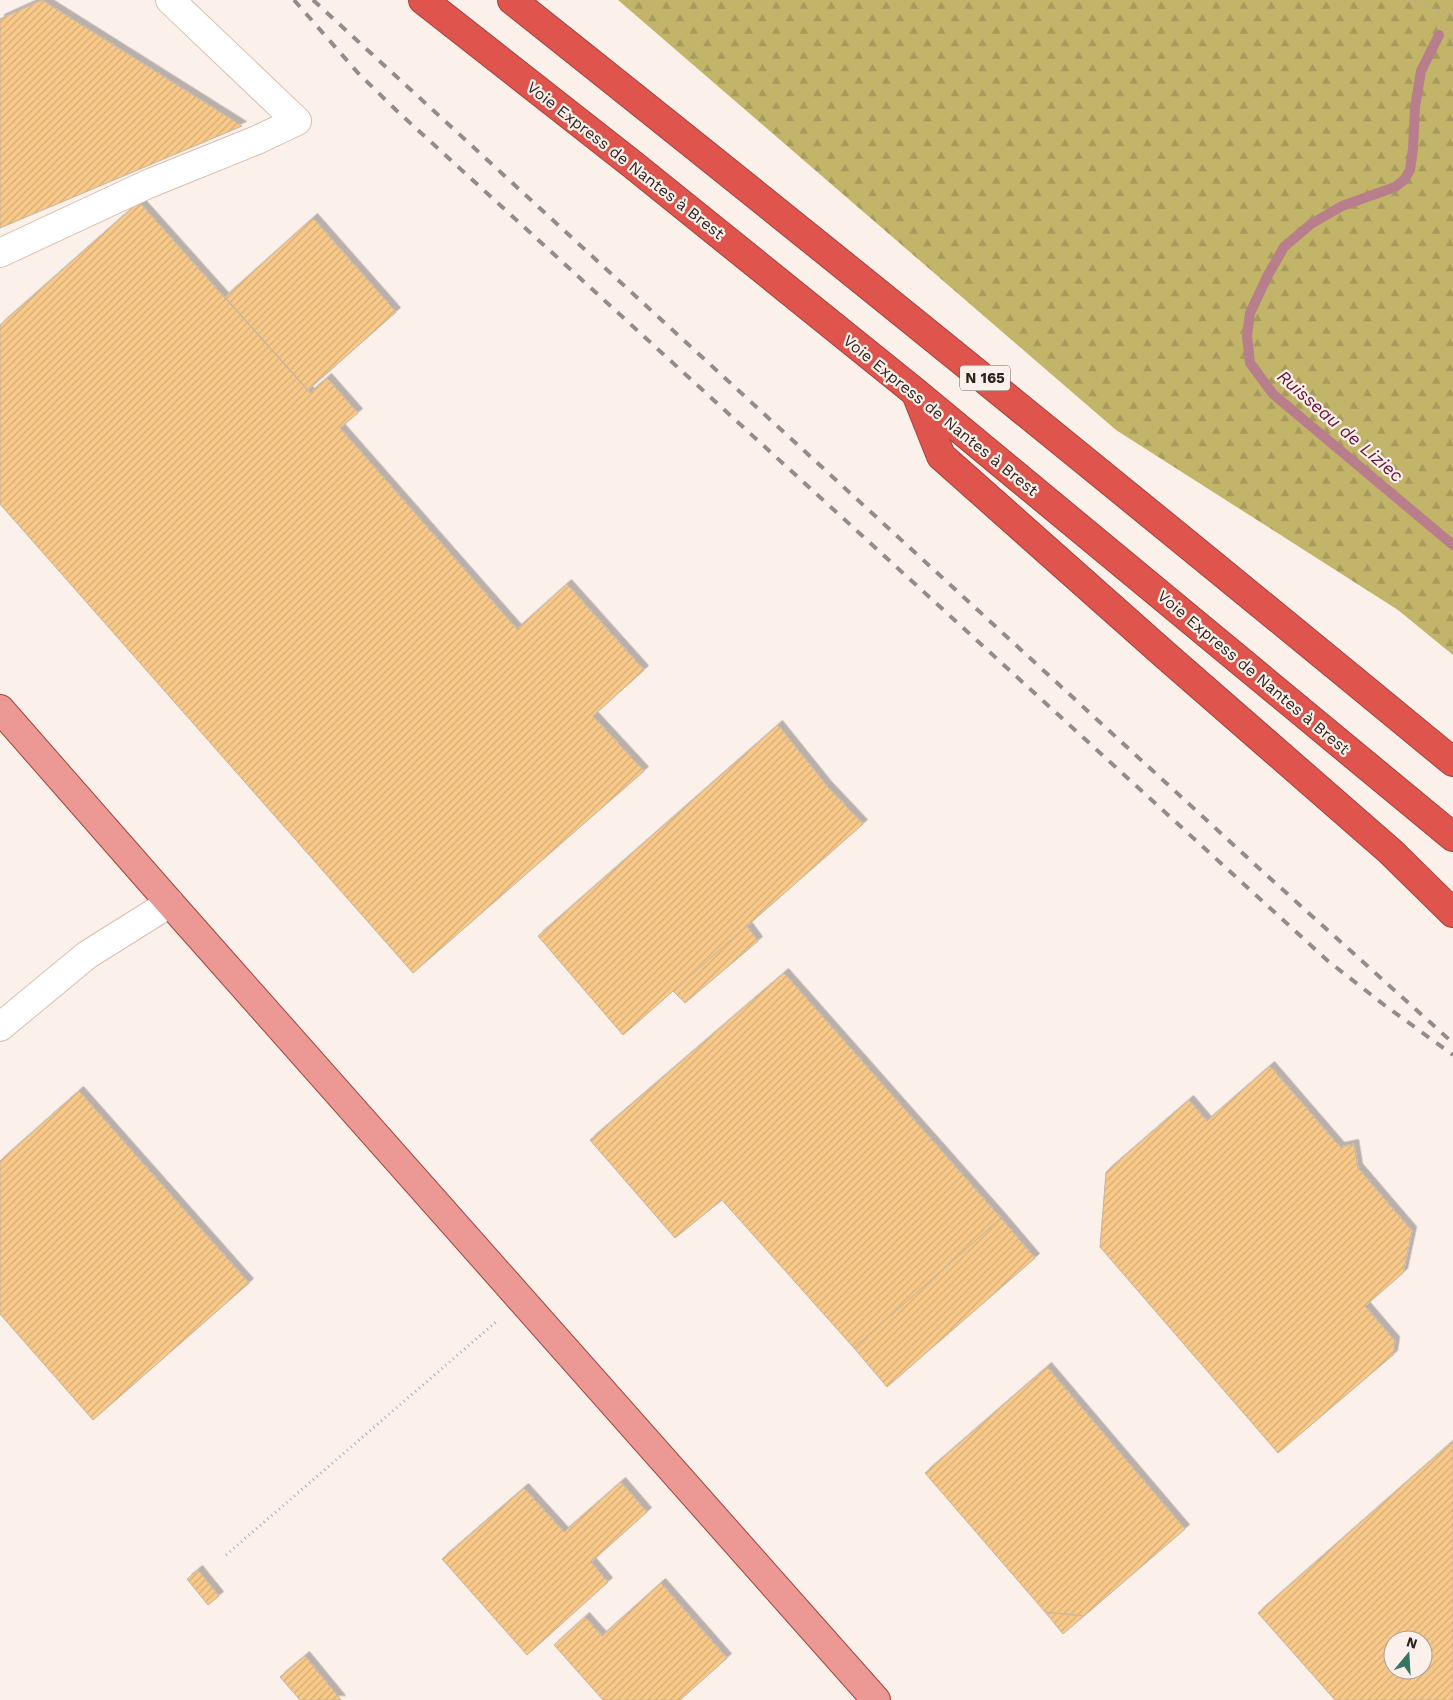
<svg xmlns="http://www.w3.org/2000/svg" width="1453" height="1700" font-family="'Work Sans',sans-serif">
	<style>
		.forest { fill: url(#forest-firs) }
		.lines { fill: none; stroke-linecap: round; stroke-linejoin: round }
		.stream { stroke: #b97e8c; stroke-width: 10 }
		.building { fill: url(#building-hatch); stroke: #c6b59e; fill-rule: evenodd; filter: url(#shadow) }
		.minor-casing { stroke: #d9beaf; stroke-width: 30 }
		.major-casing { stroke: #a2433d; stroke-width: 30 }
		.highway-casing { stroke: #a2433d; stroke-width: 30 }
		.path { stroke: #b5a9a4; stroke-width: 3; stroke-dasharray: 1 4; stroke-linecap: butt }
		.minor { stroke: #fff; stroke-width: 28 }
		.major { stroke: #ec9895; stroke-width: 28 }
		.highway { stroke: #e0544e; stroke-width: 28 }
		.rail { stroke: #968b85; stroke-width: 4; stroke-dasharray: 9 9; stroke-linecap: butt }
		.labels { text-anchor: middle; stroke-width: 4.5; stroke-linejoin: round; paint-order: stroke }
		.shield { fill: #fcf0ea; stroke: #6c605b; stroke-width: 1 }
		.shield-label { font-size: 15px; font-weight: bold; fill: #2e231e }
		.street-label { font-size: 16px; fill: #2e231e; stroke: #fcf0ea }
		.water-label { font-size: 18px; font-style: italic; fill: #6b1037; stroke: #fcf0ea }
	</style>
	<defs>
		<pattern id="forest-firs" width="22" height="20" patternUnits="userSpaceOnUse" patternTransform="scale(1.25)"><rect width="22" height="20" fill="#c2b56a"/><path d="M5 1l3.5 6h-7zM16 11l3.5 6h-7z" fill="#a79b5b"/></pattern>
		<pattern id="building-hatch" width="6" height="6" patternUnits="userSpaceOnUse" patternTransform="scale(1.25)"><rect width="6" height="6" fill="#f8c989"/><path d="M-1 1l2-2M0 6l6-6M5 7l2-2" fill="none" stroke="#d5ac76"/></pattern>
		<filter id="shadow"><feDropShadow dx="4.5" dy="-4.5" stdDeviation="0" flood-color="#0004"/></filter>
	</defs>
	<rect width="100%" height="100%" fill="#fcf0ea"/>
	<path class="forest" d="M618,0H1453V655L1398,610L1116,430Z"/>
	<g class="lines">
		<path class="stream" d="M1439,35L1421,71L1415,107L1413,149L1410,170L1404,180L1395,187L1342,206L1311,224L1284,247L1268,275L1250,313L1247,336L1250,363L1273,394L1453,545"/>
	</g>
	<g class="building">
		<path d="M42,0L242,126L0,228V19Z"/>
		<path d="M139,202L310,393L327,378L358,413L340,428L517,629L567,584L644,670L593,716L644,771L413,973L0,504V325Z"/>
		<path d="M313,218L396,312L308,390L225,297Z"/>
		<path d="M778,725L827,786L863,824L623,1035L538,936Z"/>
		<path d="M747,926L758,941L685,1003L673,991Z"/>
		<path d="M784,973L1001,1218L854,1348L722,1200L675,1238L590,1140Z"/>
		<path d="M1270,1066L1340,1147L1354,1144L1358,1168L1412,1231L1403,1273L1365,1306L1395,1341L1393,1355L1278,1453L1100,1247L1106,1172L1189,1100L1207,1121Z"/>
		<path d="M79,1091L249,1283L93,1420L0,1314V1161Z"/>
		<path d="M1001,1218L1035,1258L887,1387L854,1348Z"/>
		<path d="M1047,1367L1185,1529L1084,1616L1045,1612L925,1473Z"/>
		<path d="M1453,1441V1700H1335L1258,1613ZM1393,1640H1423V1670H1393Z"/>
		<path d="M621,1482L647,1512L591,1562L608,1582L527,1655L442,1559L524,1488L564,1532Z"/>
		<path d="M198,1570L219,1596L208,1605L187,1579Z"/>
		<path d="M661,1583L727,1658L680,1700H603L554,1645L585,1617L602,1636Z"/>
		<path d="M1045,1612L1084,1616L1063,1634Z"/>
		<path d="M305,1656L341,1700H300L280,1677Z"/>
	</g>
	<g class="lines">
		<defs>
			<g id="minor">
				<path d="M0,253L148,184L257,140L297,121L170,0"/>
				<path d="M0,1027L87,955L170,903"/>
			</g>
			<path id="major" d="M0,709L170,903L876,1700"/>
			<g id="highway">
				<path d="M423,0L632,164L915,392L1453,837"/>
				<path d="M512,0C828,251 1141,505 1453,762"/>
				<path d="M917,396L941,456L1164,654L1391,852L1453,913"/>
			</g>
		</defs>
		<use href="#minor" class="minor-casing"/>
		<use href="#major" class="major-casing"/>
		<use href="#highway" class="highway-casing"/>
		<g class="path">
			<path d="M1410,0L1453,15"/>
			<path d="M226,1555L497,1321"/>
		</g>
		<use href="#minor" class="minor"/>
		<use href="#major" class="major"/>
		<use href="#highway" class="highway"/>
		<g class="rail">
			<path d="M294,0L358,73L397,111L1328,961L1383,1004L1453,1055"/>
			<path d="M313,0L1262,871L1453,1043"/>
		</g>
	</g>
	<g class="labels">
		<rect class="shield" x="960" y="365.5" width="50" height="25" rx="4"/>
		<g class="shield-label">
			<text x="985" y="383">N 165</text>
		</g>
		<g class="street-label">
			<text transform="translate(626 160) rotate(38)" y="6">Voie Express de Nantes à Brest</text>
			<text transform="translate(941 415) rotate(39)" y="6">Voie Express de Nantes à Brest</text>
			<text transform="translate(1254 672) rotate(40)" y="6">Voie Express de Nantes à Brest</text>
		</g>
		<g class="water-label">
			<text transform="translate(1340 426) rotate(41)" y="6">Ruisseau de Liziec</text>
		</g>
	</g>
	<g transform="translate(1408 1655) rotate(18)"><circle r="24" fill="#fcf0ea" stroke="#aa9e98"/>
	<path d="M0-4L9 19L0 12L-9 19Z" fill="#357563"/>
	<text y="-8" font-size="14" font-weight="bold" text-anchor="middle" fill="#2e231e">N</text>
	</g>
</svg>
